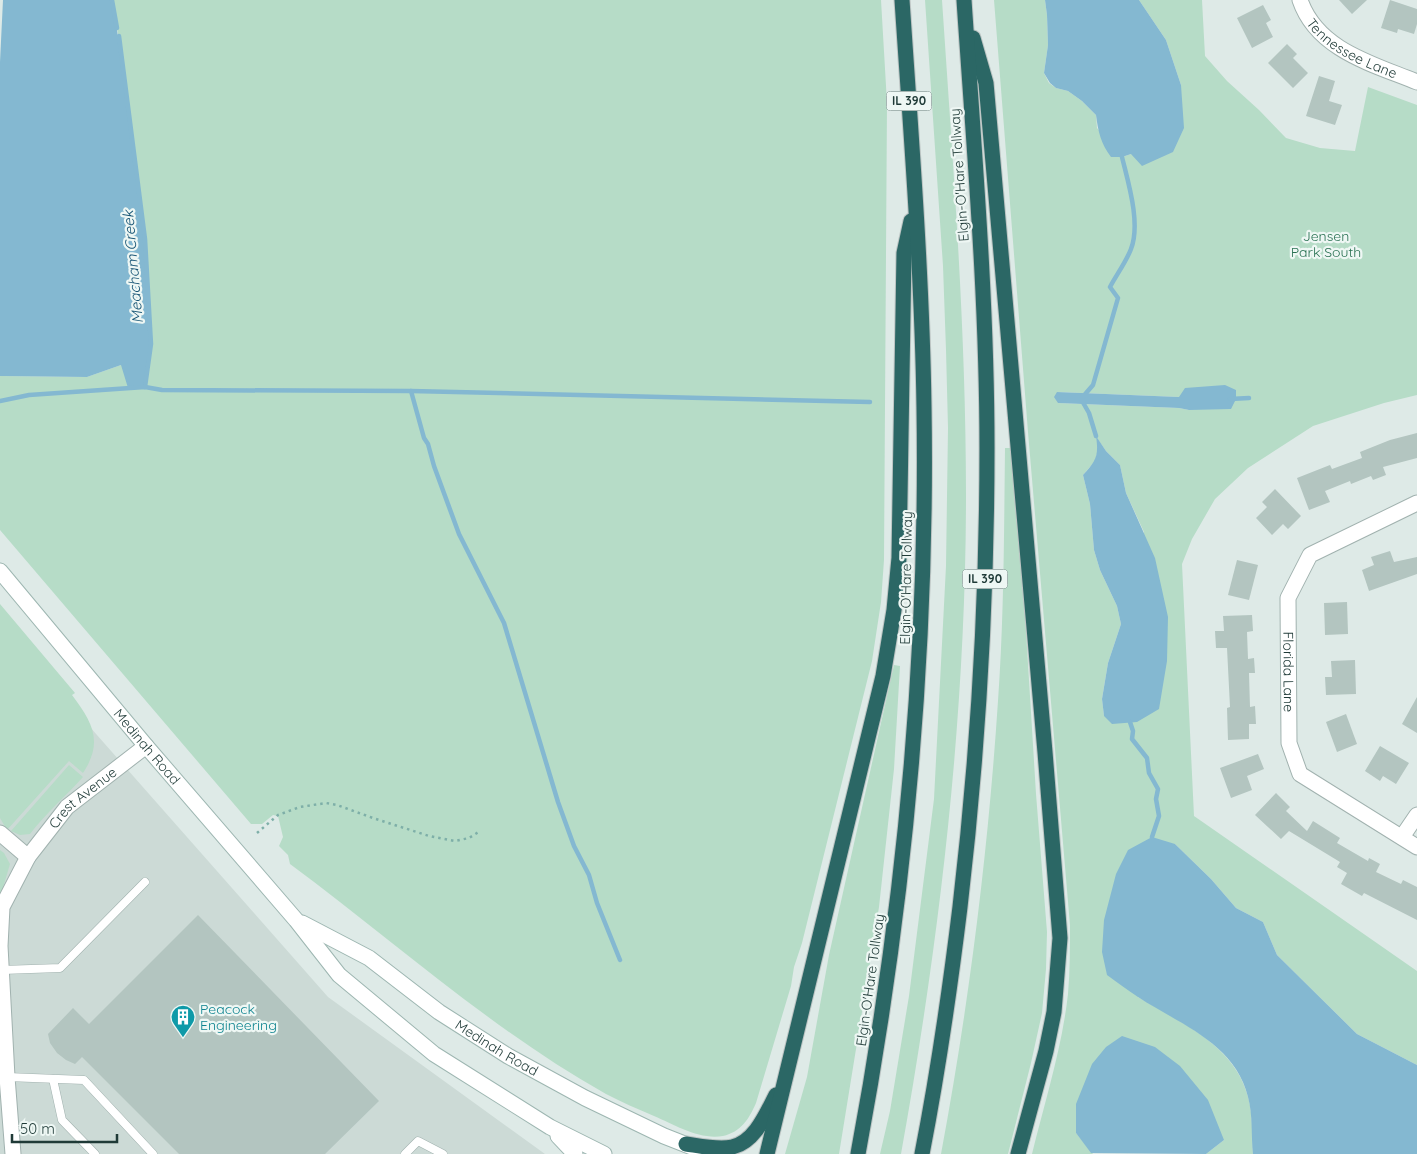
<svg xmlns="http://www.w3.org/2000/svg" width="1417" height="1154" font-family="Quicksand,sans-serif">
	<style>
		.built { fill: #ccdad6 }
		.green { fill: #b6dcc7; fill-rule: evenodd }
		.water { fill: #84b8d1 }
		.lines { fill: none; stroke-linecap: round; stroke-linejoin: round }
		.stream { stroke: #84b8d1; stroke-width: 4.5 }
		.building { fill: #b3c5c0 }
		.service-casing { stroke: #a1b2af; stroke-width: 9 }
		.minor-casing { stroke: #a1b2af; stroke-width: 17 }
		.secondary-casing { stroke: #9db6b1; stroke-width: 17 }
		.motorway-casing { stroke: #bcc4c3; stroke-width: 17 }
		.path { stroke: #7eafa8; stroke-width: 2.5; stroke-dasharray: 2.5 4; stroke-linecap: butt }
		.service { stroke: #fff; stroke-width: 8 }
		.minor { stroke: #fff; stroke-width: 15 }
		.secondary { stroke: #fff; stroke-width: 15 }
		.motorway { stroke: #2b6765; stroke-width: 15 }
		.labels { text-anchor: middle; stroke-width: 4.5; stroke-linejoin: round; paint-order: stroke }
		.shield { fill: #eef7f4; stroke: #5d7370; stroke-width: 1 }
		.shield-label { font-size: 12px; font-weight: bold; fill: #1f3a37 }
		.street-label { font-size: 14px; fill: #1f3a37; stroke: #eef7f4 }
		.park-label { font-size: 14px; fill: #297152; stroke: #eef7f4 }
		.culture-label { font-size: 14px; fill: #0d838f; stroke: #eef7f4; text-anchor: start }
		.water-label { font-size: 15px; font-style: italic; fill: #195676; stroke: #eef7f4 }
	</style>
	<rect width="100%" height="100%" fill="#deeae7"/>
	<path class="built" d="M0,625L328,997L545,1154H0Z"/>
	<g class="green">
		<path d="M112,0H881L887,103L884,560L881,602L872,661L802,943L794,967L791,986L756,1103C749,1119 741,1132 723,1136C699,1140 675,1125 654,1116C638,1109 621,1102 606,1094C492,1030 394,941 290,864L288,855L279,846L283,837L278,816L273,815L262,824H251L0,530V376L87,377L121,365L151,344C144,229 133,114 112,0Z"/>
		<path d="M925,0H942C953,165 966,329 966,494C966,715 940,937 901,1154H880L890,1111L909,996L934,799L946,566L948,428L946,350L943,266Z"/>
		<path d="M994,0H1045L1047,15L1048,45L1044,73L1049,83L1056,88L1068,91L1082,101L1096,115L1097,128L1122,157L1131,154L1181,85L1166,40L1139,0H1202L1205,56L1227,81L1259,110L1286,138L1320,148L1355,151L1368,87L1417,105V395L1384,403L1313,426L1248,468L1215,499L1192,539L1182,564L1194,816L1417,971V1065L1357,1034L1277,955L1263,922L1236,908L1211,879L1175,844L1138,997C1180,1022 1235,1045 1248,1097C1253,1114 1252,1136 1253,1154H1206L1224,1140L1076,1133L1093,1154H1032C1045,1101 1062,1048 1068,994C1070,971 1070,948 1070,925L1028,432ZM1057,392L1179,397L1189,410L1179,408L1058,403ZM1097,438L1106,451L1120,465L1126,493L1144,532L1104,716L1102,699L1108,663L1121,624L1117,606L1100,570L1094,550L1090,504L1083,475L1095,461L1098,450Z"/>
		<path d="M1005,448H1011L1025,615L1036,794L1047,932L1046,969L1042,1013L1031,1063L1008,1154H941C969,1004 988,853 998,701C1004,617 1004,532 1005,448Z"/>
		<path d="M0,604L75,693L72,695C92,722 104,741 83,773L69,761L7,830L0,818Z"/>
		<path d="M894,665L900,666L894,769L879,907L839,1154H785L807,1077L829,955Z"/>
		<path d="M69,765L83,777C66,796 46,813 30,834L20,835L11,831Z"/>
		<path d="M0,850L4,853L10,864L0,898Z"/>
	</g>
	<g class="water">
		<path d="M3,0H112L127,92L145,239L151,344L145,387L128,388L121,365L87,377L0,376V62Z"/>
		<path d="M1045,0H1139L1166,40L1181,85L1184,128L1173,152L1142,166L1131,154L1122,157H1111C1101,144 1098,131 1096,115L1082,101L1068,91L1056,88L1050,83L1044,73L1048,45L1047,15Z"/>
		<path d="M1225,385L1236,390V399L1231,409L1189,410L1179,408L1058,403L1054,397L1057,392L1179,397L1185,388Z"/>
		<path d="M1096,436L1106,451L1120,465L1126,493L1155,558L1168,617L1167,661L1159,709L1137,722L1112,724L1104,716L1102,699L1108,663L1121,624L1117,606L1100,570L1094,550L1090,504L1083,475C1096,461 1099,456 1096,436Z"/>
		<path d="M1152,837L1175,844L1211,879L1236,908L1263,922L1277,955L1357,1034L1417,1065V1154H1253C1251,1136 1253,1115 1248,1097C1235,1043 1179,1024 1138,997C1127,990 1117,982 1107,975L1102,952L1104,920L1116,874L1128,850Z"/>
		<path d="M1122,1036L1155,1047L1180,1066L1208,1100L1224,1140L1206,1154L1091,1153L1076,1133V1104L1092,1064L1106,1047Z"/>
	</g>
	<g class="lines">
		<g class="stream">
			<path d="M112,0L117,28"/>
			<path d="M119,36L145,239L151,344L145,387"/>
			<path d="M411,391L424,438L428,444L434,466L459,534L504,623L558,802L574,846L589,875L597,903L620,960"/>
			<path d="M1230,399L1249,398"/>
			<path d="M0,401L29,395L145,387L162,390L411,391L870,402"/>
			<path d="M1096,436L1089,413L1081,399L1093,385L1118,298L1110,287C1117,274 1126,262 1131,249C1141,223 1128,182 1122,157"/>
			<path d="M1130,722L1133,731L1132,739L1147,758L1149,773L1158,789L1156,799L1159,816L1152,837"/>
		</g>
	</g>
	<g class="building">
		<path d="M1339,0H1367L1352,14Z"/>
		<path d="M1390,0L1417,9V24L1414,34L1398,29L1397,33L1381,28Z"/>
		<path d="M1263,5L1271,20L1266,23L1273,37L1252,48L1237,18Z"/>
		<path d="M1287,44L1297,54L1293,58L1308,73L1293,88L1268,63Z"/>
		<path d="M1319,76L1335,81L1329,101L1342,105L1335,125L1306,116Z"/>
		<path d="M1417,433V458L1383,467L1386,475L1373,480L1371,476L1351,484L1350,481L1325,491L1330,502L1309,510L1297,478L1330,465L1332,469L1362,458L1360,452L1390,440Z"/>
		<path d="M1275,489L1301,516L1288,529L1283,524L1272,535L1256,518L1267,507L1262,502Z"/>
		<path d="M1390,551L1394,562L1417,557V574L1369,591L1362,570L1374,565L1371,557Z"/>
		<path d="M1237,560L1258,565L1249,600L1228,595Z"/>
		<path d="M1347,602L1348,634L1325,635L1324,603Z"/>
		<path d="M1252,615L1253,631L1247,632L1248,659L1254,658L1255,673H1249L1250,707L1255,706L1256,724H1249V739L1228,740L1227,708L1230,707L1227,648H1216L1215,631H1224L1223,616Z"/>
		<path d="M1355,660L1356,694L1326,695L1325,677H1332L1331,661Z"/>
		<path d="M1417,697V733L1402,724Z"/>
		<path d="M1346,714L1357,744L1337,752L1326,722Z"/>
		<path d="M1380,746L1409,763L1396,784L1383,776L1380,781L1365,771Z"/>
		<path d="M1258,754L1264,769L1247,776L1252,790L1231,798L1220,768Z"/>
		<path d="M1276,793L1290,807L1286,811L1307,831L1313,821L1340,838L1337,843L1368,861L1369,858L1380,864L1376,872L1401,884L1403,880L1417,887V920L1364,893L1362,896L1341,884L1347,873L1337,867L1340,862L1289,831L1281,839L1255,815Z"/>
		<path d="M198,915L379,1101L325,1154H179L82,1057L75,1064L66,1060L57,1053L50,1043L48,1034L73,1008L89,1024Z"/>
	</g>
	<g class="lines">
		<defs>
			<g id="service">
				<path d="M2,970L60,968L145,882"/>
				<path d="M7,1077L84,1080L153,1154"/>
				<path d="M53,1079L62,1120L95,1154"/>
				<path d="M405,1154L418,1141L443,1154"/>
			</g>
			<g id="minor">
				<path id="s1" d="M1300,0C1317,50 1373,64 1417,82"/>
				<path id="s2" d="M1417,503L1310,555L1288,598L1289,743L1300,774L1417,847"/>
				<path d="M0,833L28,857"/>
				<path d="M1402,837L1417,815"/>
				<path id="s3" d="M13,1154L7,1077L0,946L2,907L28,857L67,807L146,746"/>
			</g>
			<g id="secondary">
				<path id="s4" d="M0,571L146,746L296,920L339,975L434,1054L550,1127L604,1154"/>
				<path id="s5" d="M302,923L369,958L439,1012L508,1056L585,1098L664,1136L697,1149"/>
				<path d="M558,1136L575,1154"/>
			</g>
			<g id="motorway">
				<path d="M973,38L986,83L1045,752L1060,938L1054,1012L1046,1051L1018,1154"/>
				<path d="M686,1144C700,1146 718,1150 732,1147C755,1142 766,1114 776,1095"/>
				<path d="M767,1154L883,676L894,610L899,558L904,253L911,221"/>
				<path d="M858,1154C904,908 928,658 924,407C922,271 911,135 902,0"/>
				<path d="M922,1154C938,1072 950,989 960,907C978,754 987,601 987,448C987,298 974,149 964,0"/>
			</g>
		</defs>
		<use href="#service" class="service-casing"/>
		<use href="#minor" class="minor-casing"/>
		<use href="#secondary" class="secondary-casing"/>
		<use href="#motorway" class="motorway-casing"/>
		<path class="path" d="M257,833L278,815L300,807L326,803L337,805L373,818L429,836L455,841L469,838L480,831"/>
		<use href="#service" class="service"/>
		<use href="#minor" class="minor"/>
		<use href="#secondary" class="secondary"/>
		<use href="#motorway" class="motorway"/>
	</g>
	<defs>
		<symbol id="building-pin" viewBox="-11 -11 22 30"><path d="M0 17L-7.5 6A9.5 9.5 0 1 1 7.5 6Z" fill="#0f9aa8" stroke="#eef7f4"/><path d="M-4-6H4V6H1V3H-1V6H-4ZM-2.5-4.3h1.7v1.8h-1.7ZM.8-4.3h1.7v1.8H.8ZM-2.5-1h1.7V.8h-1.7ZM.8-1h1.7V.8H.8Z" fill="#fff"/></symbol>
	</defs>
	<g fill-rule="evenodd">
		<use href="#building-pin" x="169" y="1003" width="28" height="38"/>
	</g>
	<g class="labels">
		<g class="shield">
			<rect x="886.5" y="91.5" width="45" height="19" rx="4"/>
			<rect x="962.5" y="569.5" width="45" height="19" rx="4"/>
		</g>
		<g class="shield-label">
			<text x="909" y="105">IL 390</text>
			<text x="985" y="583">IL 390</text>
		</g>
		<g class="street-label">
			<text dy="5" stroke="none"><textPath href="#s1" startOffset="74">Tennessee Lane</textPath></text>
			<text transform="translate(959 175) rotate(-94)" y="5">Elgin-O'Hare Tollway</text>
			<text transform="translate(906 578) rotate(-89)" y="5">Elgin-O'Hare Tollway</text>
			<text dy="5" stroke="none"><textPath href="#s2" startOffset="241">Florida Lane</textPath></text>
			<text dy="5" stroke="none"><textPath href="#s4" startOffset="229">Medinah Road</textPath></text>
			<text dy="5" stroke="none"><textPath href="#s3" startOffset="385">Crest Avenue</textPath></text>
			<text transform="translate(870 980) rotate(-82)" y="5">Elgin-O'Hare Tollway</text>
			<text dy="5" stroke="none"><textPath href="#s5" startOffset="232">Medinah Road</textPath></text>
		</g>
		<g class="park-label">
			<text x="1326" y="241">Jensen<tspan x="1326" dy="16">Park South</tspan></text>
		</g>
		<g class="culture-label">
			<text x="200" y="1014">Peacock<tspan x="200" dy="16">Engineering</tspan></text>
		</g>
		<g class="water-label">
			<text transform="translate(133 267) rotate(-95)" y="5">Meacham Creek</text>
		</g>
	</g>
	<path d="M12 1134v8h105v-8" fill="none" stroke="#1f3a37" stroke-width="2.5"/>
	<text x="20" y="1134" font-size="15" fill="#1f3a37" stroke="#eef7f4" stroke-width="4" paint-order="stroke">50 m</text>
</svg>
